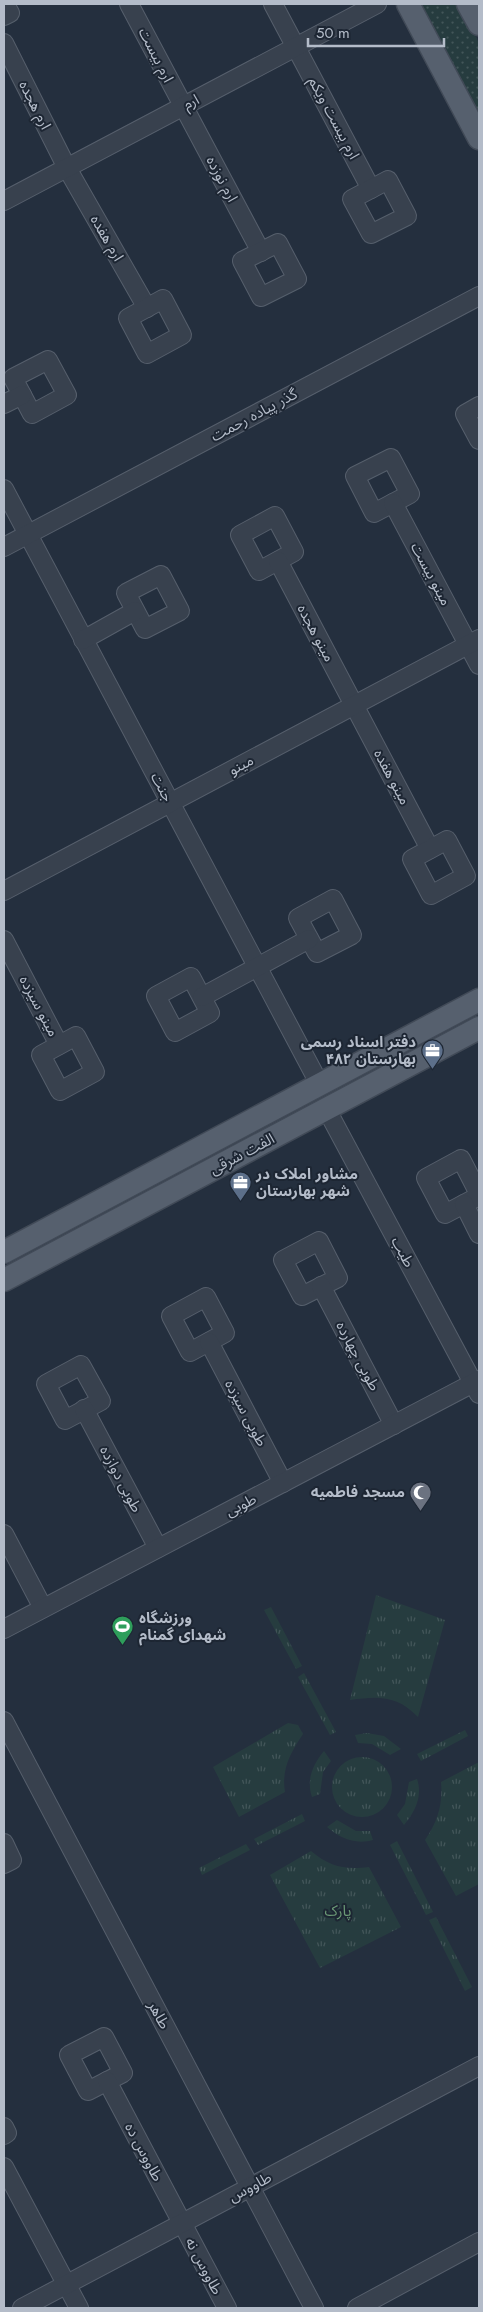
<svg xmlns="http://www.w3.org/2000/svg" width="483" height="2312" font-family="Jost,'Noto Sans Arabic',sans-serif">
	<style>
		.grass { fill: url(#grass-dots) }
		.park { fill: url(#park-tufts) }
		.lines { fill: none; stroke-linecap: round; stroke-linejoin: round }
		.minor-casing { stroke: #565f6c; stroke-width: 20 }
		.major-casing { stroke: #414a57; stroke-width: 25 }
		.minor { stroke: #38414e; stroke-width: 18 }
		.major { stroke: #56606e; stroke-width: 22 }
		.labels { text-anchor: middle; stroke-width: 4; stroke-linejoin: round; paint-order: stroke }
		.street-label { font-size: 15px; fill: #b4bcc9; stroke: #1d2633 }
		.poi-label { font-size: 15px; font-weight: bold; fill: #b4bcc9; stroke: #1d2633; text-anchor: end }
		.park-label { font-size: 15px; fill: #6b9a76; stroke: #1d2633 }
	</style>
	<defs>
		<pattern id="grass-dots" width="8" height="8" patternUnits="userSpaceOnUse" patternTransform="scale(1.25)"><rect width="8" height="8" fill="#263c3f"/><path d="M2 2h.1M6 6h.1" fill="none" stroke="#435659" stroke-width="1.8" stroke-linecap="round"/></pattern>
		<pattern id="park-tufts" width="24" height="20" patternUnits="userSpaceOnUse" patternTransform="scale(1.25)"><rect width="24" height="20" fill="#263c3f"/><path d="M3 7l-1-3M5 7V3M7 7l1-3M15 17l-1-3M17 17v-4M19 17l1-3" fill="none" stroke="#435659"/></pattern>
	</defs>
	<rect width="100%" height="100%" fill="#242f3e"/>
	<path class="grass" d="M420,4H459L479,43V116Z"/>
	<g class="park">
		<path d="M376,1595L445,1620L418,1717C397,1695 378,1696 350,1700Z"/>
		<path d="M271,1607L302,1666L296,1669L264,1610Z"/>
		<path d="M304,1673L336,1732L330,1735L298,1677Z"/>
		<path d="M288,1723L298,1725L303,1734C291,1752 281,1769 285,1792L239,1817L213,1767Z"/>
		<path d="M465,1730L468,1736L421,1761L417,1754Z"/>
		<path d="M367,1733L384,1736L401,1749L390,1755L372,1744L358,1743L355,1735Z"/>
		<path d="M324,1751L331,1761L323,1772L320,1794L312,1797C306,1780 313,1764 324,1751Z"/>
		<circle cx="362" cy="1787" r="30"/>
		<path d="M479,1762V1884L456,1896L425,1840C438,1821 443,1804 441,1782Z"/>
		<path d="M417,1779C423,1796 415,1812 404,1825L397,1815L405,1804L409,1782Z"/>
		<path d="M302,1814L305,1821L258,1845L254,1839Z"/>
		<path d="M337,1820L356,1831H370L373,1840C355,1845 340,1838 327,1827Z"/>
		<path d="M397,1841L433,1912L426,1915L390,1845Z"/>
		<path d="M246,1844L250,1850L202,1875L199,1868Z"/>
		<path d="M311,1851C330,1867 345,1870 369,1867L401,1927L320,1968L270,1875Z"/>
		<path d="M436,1917L472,1987L465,1991L429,1920Z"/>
	</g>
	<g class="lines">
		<defs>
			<g id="minor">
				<path d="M129,4L261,252"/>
				<path d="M273,4L371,189"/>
				<path d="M4,16L10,13L5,4"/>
				<path d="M4,43L67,168L147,308"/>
				<path d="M388,180L407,216L371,234L352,199Z"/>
				<path d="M4,201L377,4"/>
				<path d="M278,243L297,279L261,297L242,261Z"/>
				<path d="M163,299L182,335L147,354L128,318Z"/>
				<path d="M48,360L67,395L32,414L13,378Z"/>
				<path d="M4,404L22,395"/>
				<path d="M479,406L465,414L479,440"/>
				<path d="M391,458L410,494L374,513L355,476Z"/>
				<path d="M4,489L320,1085"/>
				<path d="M393,503L479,665"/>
				<path d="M275,516L294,552L259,571L240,535Z"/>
				<path d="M4,547L479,296"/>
				<path d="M278,561L430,849"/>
				<path d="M161,575L180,611L145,629L126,593Z"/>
				<path d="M83,640L135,611"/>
				<path d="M447,840L466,876L431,895L412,859Z"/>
				<path d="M4,891L479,639"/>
				<path d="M333,899L352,935L317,953L298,918Z"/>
				<path d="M4,940L59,1045"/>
				<path d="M191,977L210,1013L175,1032L156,996Z"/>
				<path d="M202,997L309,939"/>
				<path d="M76,1036L95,1072L60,1091L41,1055Z"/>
				<path d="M327,1110L479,1394"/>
				<path d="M479,1194L461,1159L426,1178L445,1214L479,1196"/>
				<path d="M464,1204L479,1234"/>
				<path d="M319,1241L338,1278L302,1296L283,1260Z"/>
				<path d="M321,1286L394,1425"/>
				<path d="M206,1297L225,1333L190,1352L171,1316Z"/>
				<path d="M209,1342L283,1483"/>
				<path d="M81,1365L101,1401L65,1420L46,1384Z"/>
				<path d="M84,1409L158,1548"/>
				<path d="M4,1534L43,1608"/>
				<path d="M4,1629L479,1380"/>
				<path d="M4,1721L314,2308"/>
				<path d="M4,1843L12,1860L4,1864"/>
				<path d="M104,2037L123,2073L88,2091L69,2055Z"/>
				<path d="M107,2081L227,2308"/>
				<path d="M4,2127L7,2133L4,2135"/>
				<path d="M4,2167L79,2308"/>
				<path d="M22,2308L479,2066"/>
				<path d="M357,2308L479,2242"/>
			</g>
			<g id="major">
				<path d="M408,4L479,138"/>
				<path d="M468,4L479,24"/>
				<path d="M4,1252L479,1000"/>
				<path d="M4,1280L479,1028"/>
			</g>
		</defs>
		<use href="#minor" class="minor-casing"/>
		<use href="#major" class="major-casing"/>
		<use href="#minor" class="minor"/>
		<use href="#major" class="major"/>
	</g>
	<defs>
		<symbol id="office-pin" viewBox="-11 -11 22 30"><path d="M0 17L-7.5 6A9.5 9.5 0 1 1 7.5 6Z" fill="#5c6f8a" stroke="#1d2633"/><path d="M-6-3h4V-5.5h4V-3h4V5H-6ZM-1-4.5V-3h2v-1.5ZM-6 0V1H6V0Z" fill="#fff"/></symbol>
		<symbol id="mosque-pin" viewBox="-11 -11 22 30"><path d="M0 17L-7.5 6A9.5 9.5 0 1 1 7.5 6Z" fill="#6b7280" stroke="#1d2633"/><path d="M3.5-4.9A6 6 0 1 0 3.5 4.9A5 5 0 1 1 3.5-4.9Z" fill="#fff"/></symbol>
		<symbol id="stadium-pin" viewBox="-11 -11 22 30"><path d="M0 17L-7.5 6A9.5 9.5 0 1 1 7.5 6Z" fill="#2e9e5b" stroke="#1d2633"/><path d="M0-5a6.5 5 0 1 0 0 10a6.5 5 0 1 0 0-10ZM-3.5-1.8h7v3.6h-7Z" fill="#fff"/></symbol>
	</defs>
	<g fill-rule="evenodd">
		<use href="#office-pin" x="420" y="1038" width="25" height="34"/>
		<use href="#office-pin" x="228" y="1170" width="25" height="34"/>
		<use href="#mosque-pin" x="408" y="1480" width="25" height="34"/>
		<use href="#stadium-pin" x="110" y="1614" width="25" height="34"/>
	</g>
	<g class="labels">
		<g class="street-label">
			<text transform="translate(156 55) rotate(63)" y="5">ارم بیست</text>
			<text transform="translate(191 102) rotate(-28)" y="5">ارم</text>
			<text transform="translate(35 105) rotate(63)" y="5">ارم هجده</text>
			<text transform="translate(334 118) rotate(62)" y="5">ارم بیست ویکم</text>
			<text transform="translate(222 179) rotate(62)" y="5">ارم نوزده</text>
			<text transform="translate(107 238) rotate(60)" y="5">ارم هفده</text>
			<text transform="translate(254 415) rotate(-28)" y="5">گذر پیاده رحمت</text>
			<text transform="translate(431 574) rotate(62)" y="5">مینو بیست</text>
			<text transform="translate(316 633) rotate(62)" y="5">مینو هجده</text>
			<text transform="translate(241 765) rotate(-28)" y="5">مینو</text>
			<text transform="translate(392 777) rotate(62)" y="5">مینو هفده</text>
			<text transform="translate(162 787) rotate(62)" y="5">جنت</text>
			<text transform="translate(39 1006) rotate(62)" y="5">مینو سیزده</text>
			<text transform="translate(242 1154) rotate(-28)" y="5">الفت شرقی</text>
			<text transform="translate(403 1252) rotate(62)" y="5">طیب</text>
			<text transform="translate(358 1356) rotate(62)" y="5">طوبی چهارده</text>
			<text transform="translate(246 1413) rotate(62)" y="5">طوبی سیزده</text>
			<text transform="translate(121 1479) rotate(62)" y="5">طوبی دوازده</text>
			<text transform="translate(241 1505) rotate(-27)" y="5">طوبی</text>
			<text transform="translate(159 2015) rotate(62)" y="5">طاهر</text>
			<text transform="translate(144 2152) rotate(62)" y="5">طاووس ده</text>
			<text transform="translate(250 2187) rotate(-28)" y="5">طاووس</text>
			<text transform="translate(204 2266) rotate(62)" y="5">طاووس نه</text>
		</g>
		<g class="poi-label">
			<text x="416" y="1047">دفتر اسناد رسمی<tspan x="416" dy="17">۴۸۲ بهارستان</tspan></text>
			<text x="256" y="1179" text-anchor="start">مشاور املاک در<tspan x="256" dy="17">شهر بهارستان</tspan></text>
			<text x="405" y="1497">مسجد فاطمیه</text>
			<text x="139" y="1623" text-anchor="start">ورزشگاه<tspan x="139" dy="17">شهدای گمنام</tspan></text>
		</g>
		<g class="park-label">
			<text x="338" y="1916">پارک</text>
		</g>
	</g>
	<rect width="483" height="2312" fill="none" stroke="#b4bcc9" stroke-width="10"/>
	<path d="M308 38v8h136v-8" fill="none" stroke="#b4bcc9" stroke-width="2.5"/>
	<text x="316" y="38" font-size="15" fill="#b4bcc9" stroke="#1d2633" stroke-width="4" paint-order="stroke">50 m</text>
</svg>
